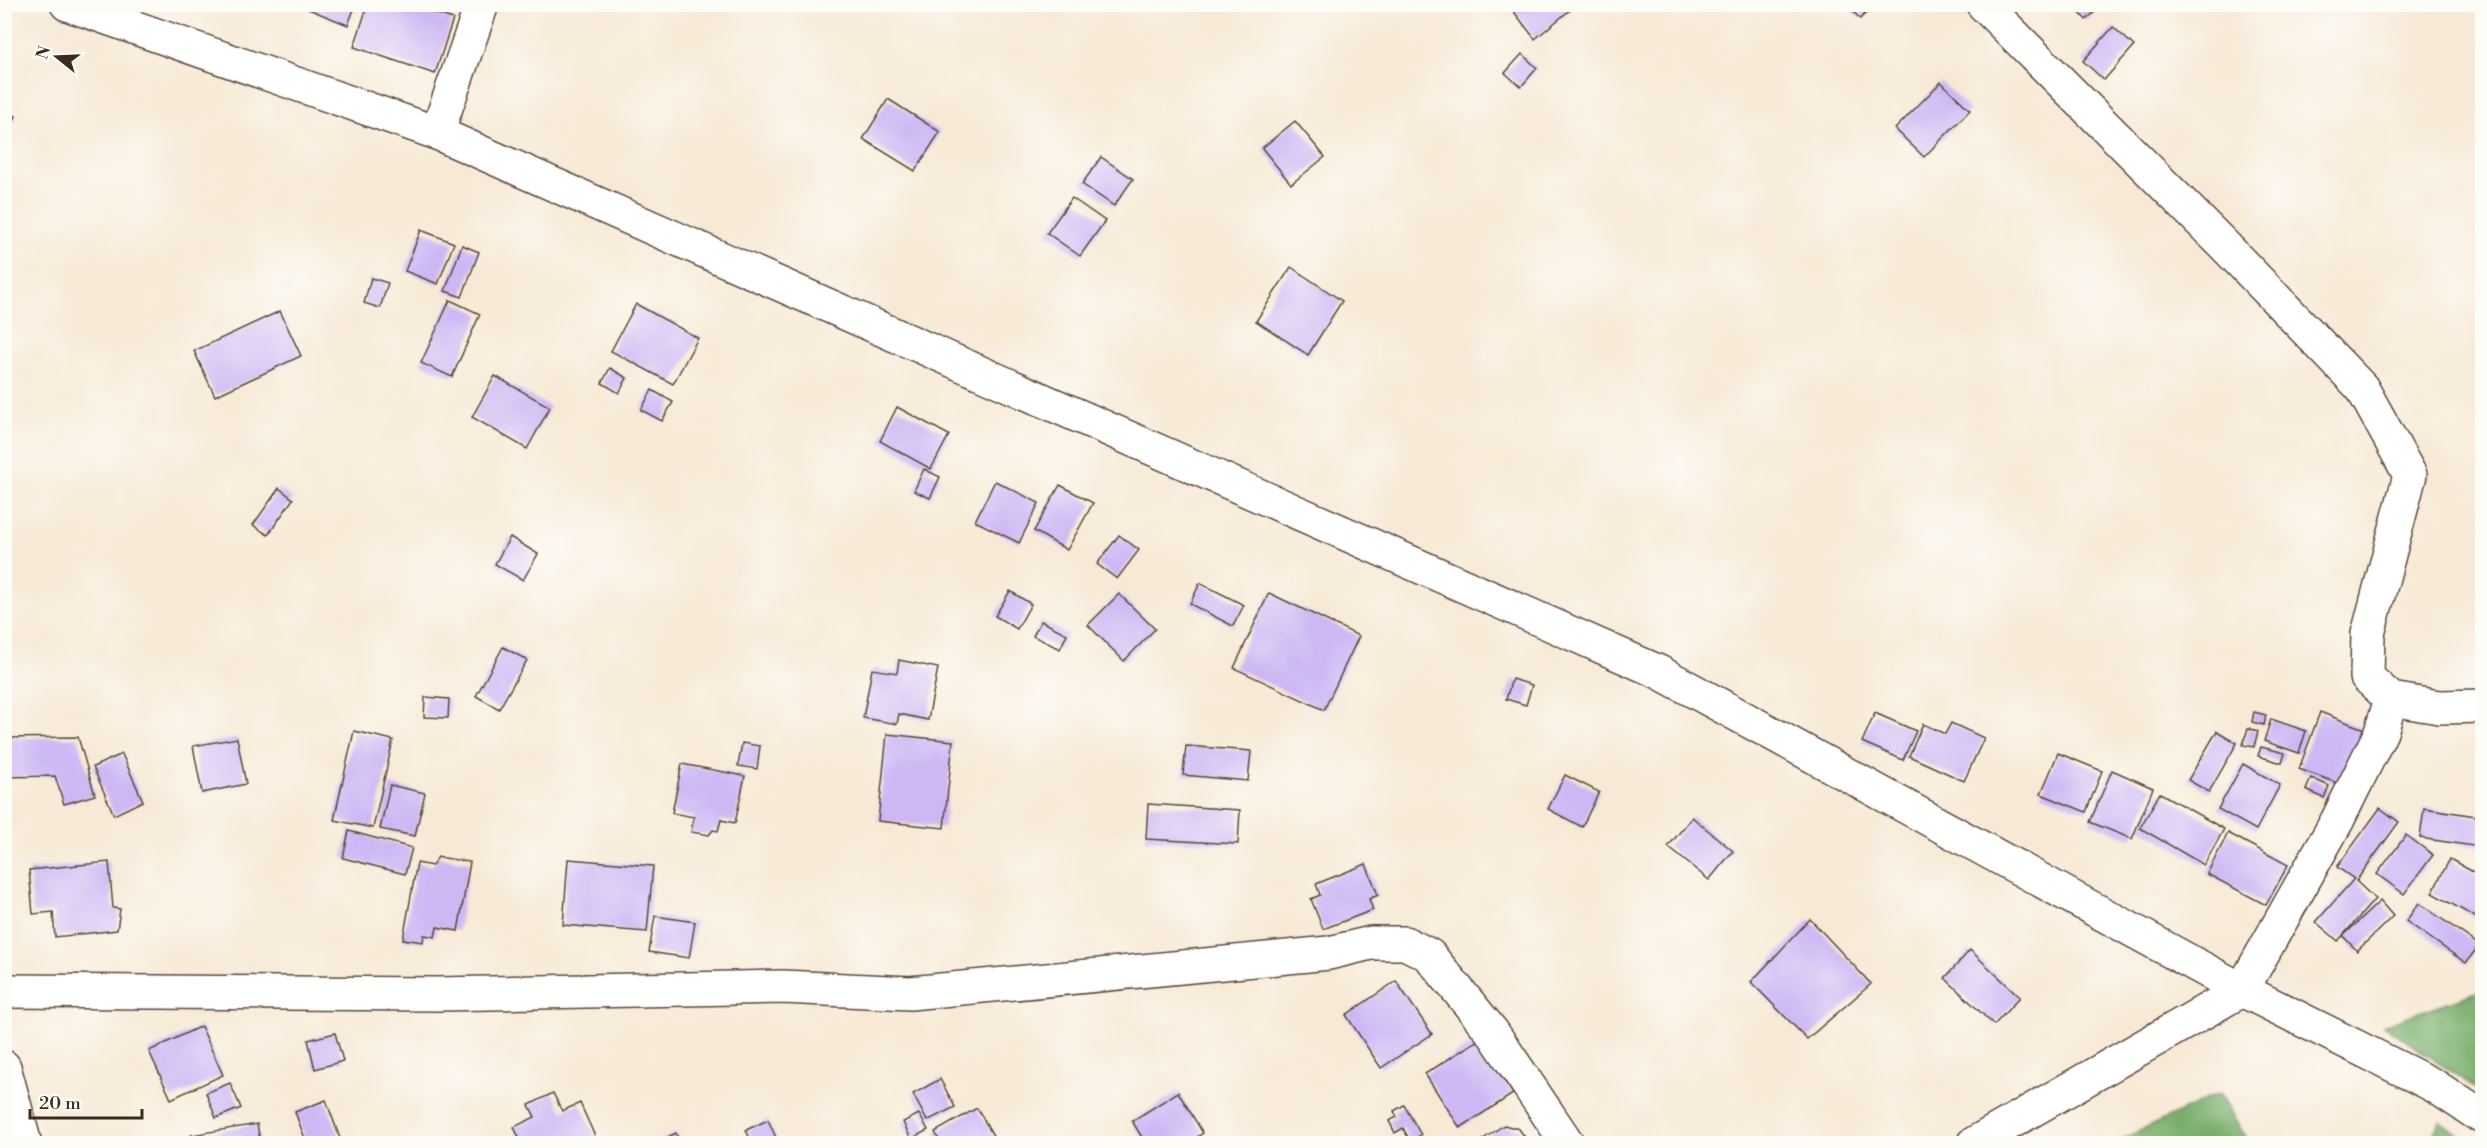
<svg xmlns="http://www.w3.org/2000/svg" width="2487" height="1148" font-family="'Libre Bodoni',serif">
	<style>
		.forest { fill: #78ae6b; stroke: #5a6c44; stroke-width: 1.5 }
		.building { fill: #cdb8f4 }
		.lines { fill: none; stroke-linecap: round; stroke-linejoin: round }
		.minor-casing { stroke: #574739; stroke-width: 36 }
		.tertiary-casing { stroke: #574739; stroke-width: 36 }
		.minor { stroke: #fff; stroke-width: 33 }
		.tertiary { stroke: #fff; stroke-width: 33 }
	</style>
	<rect width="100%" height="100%" fill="#fdfcf7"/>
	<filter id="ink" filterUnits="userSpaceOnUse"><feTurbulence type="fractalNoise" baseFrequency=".0167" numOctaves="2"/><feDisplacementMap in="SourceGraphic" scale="12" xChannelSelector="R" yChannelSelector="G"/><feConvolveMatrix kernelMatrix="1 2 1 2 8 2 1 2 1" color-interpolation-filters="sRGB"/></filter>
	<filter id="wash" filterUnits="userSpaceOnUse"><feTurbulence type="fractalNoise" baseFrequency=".008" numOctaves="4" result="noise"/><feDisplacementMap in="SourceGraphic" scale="24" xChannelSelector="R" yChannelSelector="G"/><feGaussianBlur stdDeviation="1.35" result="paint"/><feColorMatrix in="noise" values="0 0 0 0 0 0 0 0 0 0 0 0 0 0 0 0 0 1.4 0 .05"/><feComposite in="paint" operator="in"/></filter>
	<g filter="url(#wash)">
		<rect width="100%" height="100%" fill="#f7e9d5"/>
		<g class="forest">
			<path d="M2482,990V1093L2383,1025Z"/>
			<path d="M2220,1093L2249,1143H2114Z"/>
			<path d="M2440,1121L2472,1143H2429Z"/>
		</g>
		<g id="blocks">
			<g class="building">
				<path d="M296,4H356L348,25Z"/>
				<path d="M368,4H407L453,19L435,74L354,47Z"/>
				<path d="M1508,4H1577L1535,39Z"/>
				<path d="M1846,4H1875L1860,19Z"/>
				<path d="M2072,4H2103L2086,20Z"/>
				<path d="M2113,27L2134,46L2104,80L2083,61Z"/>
				<path d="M1522,54L1537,68L1521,87L1505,73Z"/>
				<path d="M1941,82L1970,110L1924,157L1895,129Z"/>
				<path d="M888,99L940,132L915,171L863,139Z"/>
				<path d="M4,110L16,116L4,141Z"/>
				<path d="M1295,121L1325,157L1291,184L1262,148Z"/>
				<path d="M1101,157L1133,179L1114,206L1082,184Z"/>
				<path d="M1072,198L1105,221L1080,256L1047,233Z"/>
				<path d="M421,230L454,243L438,284L405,271Z"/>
				<path d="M462,245L479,252L462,297L445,291Z"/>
				<path d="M1291,267L1342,301L1308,355L1256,321Z"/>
				<path d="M371,278L388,283L380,308L364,303Z"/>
				<path d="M450,300L480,314L452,377L421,363Z"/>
				<path d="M636,304L698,338L673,384L611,351Z"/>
				<path d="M280,311L301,356L215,396L194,351Z"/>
				<path d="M610,368L627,378L619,393L602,383Z"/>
				<path d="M495,376L550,407L527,449L472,417Z"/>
				<path d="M652,390L673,402L662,421L641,410Z"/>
				<path d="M897,407L949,435L931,469L880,441Z"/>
				<path d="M924,469L940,477L930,498L914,491Z"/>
				<path d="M995,481L1039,503L1019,543L975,521Z"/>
				<path d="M1060,485L1093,503L1067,550L1034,531Z"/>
				<path d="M279,488L293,499L268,535L253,525Z"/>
				<path d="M1119,535L1139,550L1117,579L1097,564Z"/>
				<path d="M510,537L538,554L523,580L495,564Z"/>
				<path d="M1200,583L1244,605L1233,626L1190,604Z"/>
				<path d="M1010,591L1031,604L1017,629L995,616Z"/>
				<path d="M1269,593L1359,636L1324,710L1234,668Z"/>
				<path d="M1119,594L1155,629L1124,661L1088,625Z"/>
				<path d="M1041,621L1067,634L1060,649L1033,636Z"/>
				<path d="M503,647L527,660L499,709L476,696Z"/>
				<path d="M899,660L938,668L928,720L899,714L897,724L863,718L872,669L897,673Z"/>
				<path d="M1512,679L1532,685L1526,705L1506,699Z"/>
				<path d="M425,697L449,699L448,718L424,717Z"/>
				<path d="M2254,712L2266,715L2264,725L2252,722Z"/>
				<path d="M2320,712L2364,729L2343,785L2299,769Z"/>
				<path d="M1875,713L1916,731L1903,760L1862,742Z"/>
				<path d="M2271,719L2306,731L2299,753L2264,741Z"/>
				<path d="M1951,723L1984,738L1964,781L1909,756L1923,724L1945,734Z"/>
				<path d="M2248,728L2258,731L2254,747L2243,745Z"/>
				<path d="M354,731L393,740L373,828L334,820Z"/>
				<path d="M2217,731L2237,743L2209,792L2188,780Z"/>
				<path d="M887,734L953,741L944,828L878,821Z"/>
				<path d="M78,737L95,795L64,804L55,776L4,777V738Z"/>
				<path d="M237,738L246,784L202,793L193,746Z"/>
				<path d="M742,743L760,746L757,769L738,766Z"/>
				<path d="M1186,746L1251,751L1248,781L1183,775Z"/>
				<path d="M2261,747L2285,753L2282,763L2258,756Z"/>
				<path d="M2058,753L2102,771L2086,812L2041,794Z"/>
				<path d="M122,754L143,801L114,815L93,767Z"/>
				<path d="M682,764L745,776L735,823L721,820L718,831L713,830L709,835L691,832L694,817L672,813Z"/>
				<path d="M2243,764L2280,785L2256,830L2218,809Z"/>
				<path d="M2112,770L2153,788L2132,839L2090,822Z"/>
				<path d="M1565,775L1599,792L1582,827L1548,809Z"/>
				<path d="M2311,778L2329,786L2324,798L2306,790Z"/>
				<path d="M390,785L425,793L415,836L380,829Z"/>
				<path d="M2160,793L2224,829L2204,865L2140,828Z"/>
				<path d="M1148,804L1240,810L1238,844L1146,839Z"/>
				<path d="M2380,808L2399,822L2356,881L2375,899L2338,941L2316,922L2354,879L2337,867Z"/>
				<path d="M2424,808L2482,817L2480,847L2420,838Z"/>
				<path d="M1692,817L1733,851L1709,880L1668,847Z"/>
				<path d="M349,831L412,848L405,874L343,858Z"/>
				<path d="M2228,833L2288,865L2266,905L2207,874Z"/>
				<path d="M2406,835L2433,855L2404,894L2377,874Z"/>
				<path d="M438,857L470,862L458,931L437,927L435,937L424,935L423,942L403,939L417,863L432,866Z"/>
				<path d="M568,859L653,866L647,932L563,925Z"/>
				<path d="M2450,859L2482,877V921L2432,893Z"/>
				<path d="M109,862L113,908L120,909L117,930L55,937L53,912L33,914L29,870Z"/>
				<path d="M1366,864L1378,895L1369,899L1373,910L1323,929L1311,899L1320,895L1316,884Z"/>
				<path d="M2380,901L2393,916L2357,951L2343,936Z"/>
				<path d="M2419,903L2479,945L2466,963L2406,921Z"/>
				<path d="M655,916L695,922L689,958L649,952Z"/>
				<path d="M1810,919L1871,984L1807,1039L1751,982Z"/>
				<path d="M1970,950L2020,997L1994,1025L1945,978Z"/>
				<path d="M1396,981L1432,1034L1381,1068L1346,1015Z"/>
				<path d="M201,1026L223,1075L171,1099L149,1051Z"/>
				<path d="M335,1033L343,1061L315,1069L308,1040Z"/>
				<path d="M1478,1040L1513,1094L1460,1128L1425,1074Z"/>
				<path d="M940,1079L955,1107L927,1121L913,1094Z"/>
				<path d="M230,1083L241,1108L216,1118L206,1093Z"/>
				<path d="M1178,1092L1203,1133L1187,1144H1146L1132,1121Z"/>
				<path d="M553,1093L562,1111L580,1103L598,1143L522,1144L514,1127L535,1117L529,1105Z"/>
				<path d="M326,1100L342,1144H307L295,1112Z"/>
				<path d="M1404,1105L1421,1135L1410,1141L1403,1128L1395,1133L1389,1121L1397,1117L1394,1111Z"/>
				<path d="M977,1108L998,1144H941L935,1132Z"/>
				<path d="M919,1114L928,1130L911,1139L903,1122Z"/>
				<path d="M768,1120L778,1142L752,1144L746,1130Z"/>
				<path d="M257,1124L260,1141L246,1144H193L191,1135Z"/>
				<path d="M1504,1125L1519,1129L1527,1140L1526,1144H1476Z"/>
				<path d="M676,1133L680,1144H654Z"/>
			</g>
		</g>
	</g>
	<g filter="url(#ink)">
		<use href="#blocks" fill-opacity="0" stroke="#574739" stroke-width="1.5"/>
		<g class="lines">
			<defs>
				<g id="minor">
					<path d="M1983,4L2224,245L2362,388L2410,475L2368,634L2367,677L2391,699L2439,707L2482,706"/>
					<path d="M437,133L482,4"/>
					<path d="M4,991L438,994L783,987L910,993L1329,953L1371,943H1405L1429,955L1493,1033L1568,1144"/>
					<path d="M4,1067L25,1144"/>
					<path d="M1973,1144L2242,990L2337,821L2381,732L2391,699"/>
				</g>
				<path id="tertiary" d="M67,4L437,133L1659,672L2242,990L2433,1085L2482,1117"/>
			</defs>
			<use href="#minor" class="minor-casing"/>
			<use href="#tertiary" class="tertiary-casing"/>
			<use href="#minor" class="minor"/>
			<use href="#tertiary" class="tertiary"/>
		</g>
	</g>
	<rect width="2487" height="1148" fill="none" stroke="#fdfcf7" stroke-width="24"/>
	<g transform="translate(57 57) rotate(288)" stroke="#fdfcf7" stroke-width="4.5" paint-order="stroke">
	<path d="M0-4.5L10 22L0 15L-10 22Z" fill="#3b2a1e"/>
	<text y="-9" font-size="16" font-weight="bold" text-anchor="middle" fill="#3b2a1e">N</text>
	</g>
	<path d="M30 1109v9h112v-9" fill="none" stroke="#3b2a1e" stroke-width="3"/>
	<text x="39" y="1109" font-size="18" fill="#3b2a1e" stroke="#fdfcf7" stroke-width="4.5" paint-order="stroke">20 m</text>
</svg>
